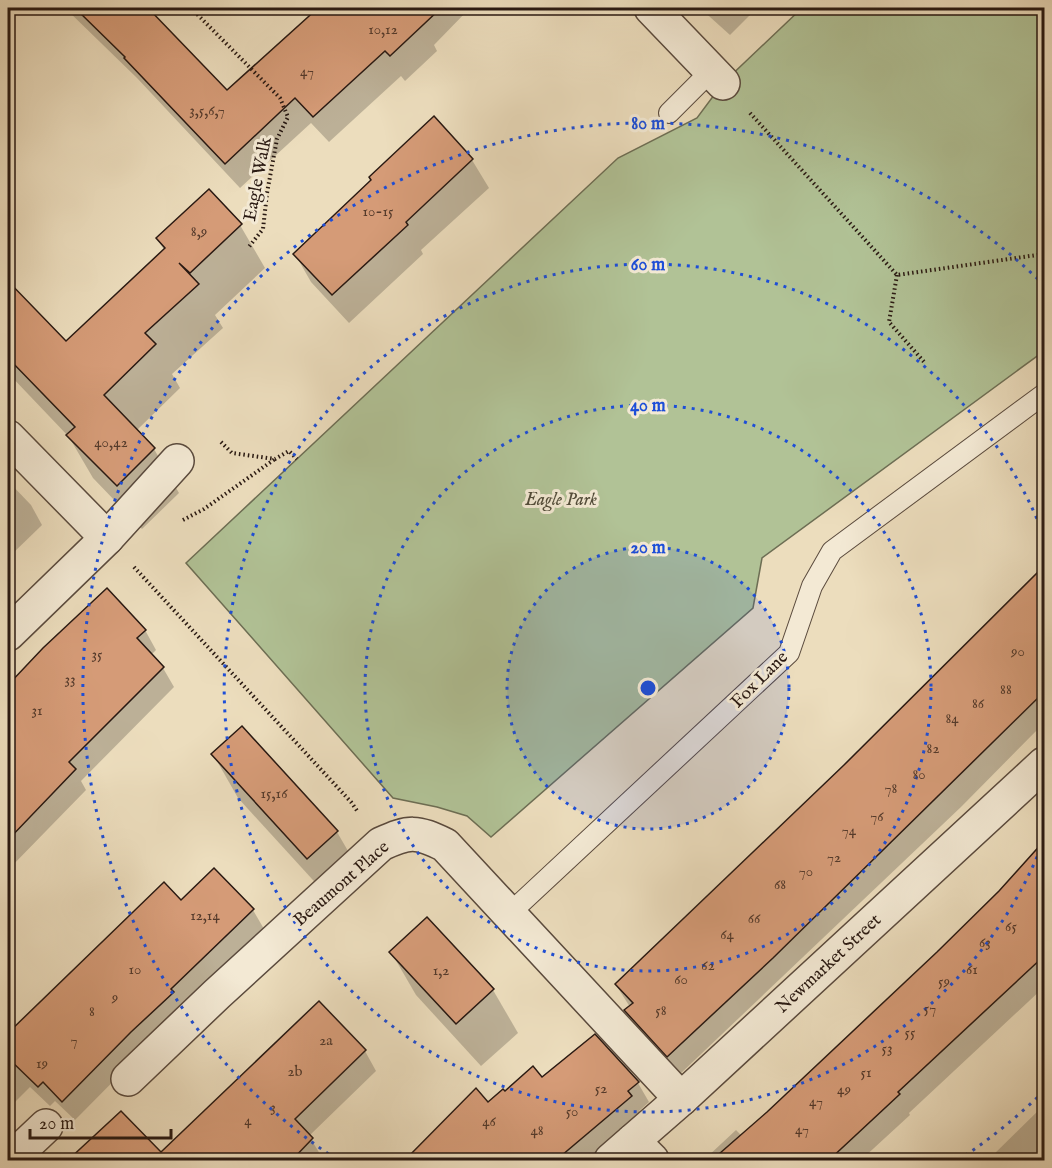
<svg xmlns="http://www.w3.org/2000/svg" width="1052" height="1168" font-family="'IM FELL English',serif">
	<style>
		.green { fill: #b1c296; stroke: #6d6e54; stroke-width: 1.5 }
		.shadow { fill: #0003 }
		.building { fill: #d59b77; stroke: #291912; stroke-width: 1.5 }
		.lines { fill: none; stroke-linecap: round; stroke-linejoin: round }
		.service-casing { stroke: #5a4a3d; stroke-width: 22 }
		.minor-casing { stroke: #5a4a3d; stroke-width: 36 }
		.path { stroke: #291912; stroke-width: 4; stroke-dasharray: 1.5 3; stroke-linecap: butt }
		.service { stroke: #f3e9d4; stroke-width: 20 }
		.minor { stroke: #f3e9d4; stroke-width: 33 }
		.ring { fill: none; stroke: #1d4ed8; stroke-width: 3; stroke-dasharray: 3 6 }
		.labels { text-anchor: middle; stroke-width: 6; stroke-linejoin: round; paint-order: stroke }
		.number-label { font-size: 15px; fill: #543a2b }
		.street-label { font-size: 18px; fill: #291912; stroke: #f3e9d4 }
		.park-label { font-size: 18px; font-style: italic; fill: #524c3a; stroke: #f3e9d4 }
		.centre { fill: #1d4ed8; stroke: #f3e9d4; stroke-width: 3 }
		.ring-label { font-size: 18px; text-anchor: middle; font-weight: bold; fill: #1d4ed8; stroke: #f3e9d4; stroke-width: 6; stroke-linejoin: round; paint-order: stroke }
	</style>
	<rect width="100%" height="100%" fill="#ecddbd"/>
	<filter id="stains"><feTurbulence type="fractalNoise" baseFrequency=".00333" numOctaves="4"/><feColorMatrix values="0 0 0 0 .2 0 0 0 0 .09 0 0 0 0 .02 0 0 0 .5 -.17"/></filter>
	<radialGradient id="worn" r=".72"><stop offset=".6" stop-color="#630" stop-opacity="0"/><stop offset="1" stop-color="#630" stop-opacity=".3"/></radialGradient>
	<path class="green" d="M802,8H1044V351L762,558L753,608L491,837L467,816L437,807L393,798L186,563L618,158L697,118L723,83Z"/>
	<g class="shadow">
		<path d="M65,8H148L227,92L320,8H470L434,45L437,51L405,81L401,76L329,142L311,123L240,188L137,78Z"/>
		<path d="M700,8H757L730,35Z"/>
		<path d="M472,160L489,188L421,250L423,254L349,323L311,282L295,254Z"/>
		<path d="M240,225L265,268L215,315L223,328L172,374L180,388L136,431L154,449L179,493L142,529L93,478L69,437L8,373V282L66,343L165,251L157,239Z"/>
		<path d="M8,481L31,505L42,525L8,558Z"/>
		<path d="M1044,570V723L961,807L679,1075L637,1030L626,1010L630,1007L616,985L845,766Z"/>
		<path d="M145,630L156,650L151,655L163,668L174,687L81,781L86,790L8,870V688L45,649Z"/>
		<path d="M242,728L337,832L362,875L333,902L238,798L213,754Z"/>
		<path d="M1044,841V987L909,1113L910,1115L861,1160H709L707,1157L736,1130L741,1135L768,1113L1000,892Z"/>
		<path d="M181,902L253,910L264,929L75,1120L55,1101L50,1106L30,1087L8,1109V1024L13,1030Z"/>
		<path d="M391,952L493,990L518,1033L481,1066L416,995Z"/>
		<path d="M365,1051L376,1071L309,1136L323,1159L322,1160H182Z"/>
		<path d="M542,1079L638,1083L649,1102L639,1111L642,1116L591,1160H406L504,1093Z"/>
		<path d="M1044,1105V1160H988Z"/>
	</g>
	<g class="building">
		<path d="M75,8H148L227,90L318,8H441L390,56L385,51L313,117L295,98L225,164L124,58L125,57Z"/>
		<path d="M434,116L473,159L406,222L408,225L332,295L293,254L371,180L369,177Z"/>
		<path d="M209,189L242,224L190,273L179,263L199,284L145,333L156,344L104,395L155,448L117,486L66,435L75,427L8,358V281L66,341L165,248L156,238Z"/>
		<path d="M1044,566V692L773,958L667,1057L624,1010L633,1003L615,984L844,765Z"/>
		<path d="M107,588L146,630L137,638L164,667L69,762L76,769L8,840V685L43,648Z"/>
		<path d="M242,726L338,831L307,859L211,754Z"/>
		<path d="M1044,841V956L898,1092L900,1094L828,1161H711L767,1112L937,952L999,891Z"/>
		<path d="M214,868L254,909L171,989L174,992L131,1032L62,1102L43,1082L38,1087L8,1058V1033L164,882L181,900Z"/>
		<path d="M427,917L494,989L456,1024L389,952Z"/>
		<path d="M319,1001L366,1050L295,1119L313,1138L291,1161H67L121,1111L161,1152Z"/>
		<path d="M595,1034L639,1082L628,1091L632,1096L555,1161H404L476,1088L488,1102L503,1089L505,1091L533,1066L542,1077Z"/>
	</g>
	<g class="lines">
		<defs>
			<g id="service">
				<path d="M669,113L711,71"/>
				<path d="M509,914L789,653L812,586L832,551L1044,394"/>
			</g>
			<g id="minor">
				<path d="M651,8L723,83"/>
				<path d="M8,437L107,538L8,634"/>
				<path d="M107,538L177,461"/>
				<path d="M128,1079L217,994L381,844C410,831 416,831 445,845L681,1099"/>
				<path d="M633,1141L652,1160"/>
				<path d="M10,1160L46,1126"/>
				<path d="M611,1160L681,1099L1044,764"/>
			</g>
		</defs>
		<use href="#service" class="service-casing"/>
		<use href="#minor" class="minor-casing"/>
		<g class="path">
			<path d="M191,8L280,98L288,117L277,139L267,193L263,229L248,248"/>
			<path d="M750,113L897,275L1044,254"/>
			<path d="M897,275L889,322L925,363"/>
			<path d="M221,442L232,453L275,459L289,451L297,459"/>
			<path d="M183,520L204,509L275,459"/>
			<path d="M134,567L351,802L358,812"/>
		</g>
		<use href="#service" class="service"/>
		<use href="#minor" class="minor"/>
	</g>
	<circle cx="648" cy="688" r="141" fill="#1d4ed8" fill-opacity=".12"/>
	<g class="ring">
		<circle cx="648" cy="688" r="141"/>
		<circle cx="648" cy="688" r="283"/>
		<path d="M1044 840A424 424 0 1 1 1044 536"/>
		<path d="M1044 1091A565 565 0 0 1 960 1159M336 1159A565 565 0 1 1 1044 285"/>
	</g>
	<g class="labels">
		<g class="number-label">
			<text x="383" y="34">10,12</text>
			<text x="307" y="76">47</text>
			<text x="207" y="115">3,5,6,7</text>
			<text x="378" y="216">10-15</text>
			<text x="199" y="236">8,9</text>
			<text x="111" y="447">40,42</text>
			<text x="1018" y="656">90</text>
			<text x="97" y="659">35</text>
			<text x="70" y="684">33</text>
			<text x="1006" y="694">88</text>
			<text x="978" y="708">86</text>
			<text x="37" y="715">31</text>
			<text x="952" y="723">84</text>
			<text x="933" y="753">82</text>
			<text x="919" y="779">80</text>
			<text x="891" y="793">78</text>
			<text x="274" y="798">15,16</text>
			<text x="877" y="821">76</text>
			<text x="849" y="835">74</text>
			<text x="834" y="862">72</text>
			<text x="806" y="876">70</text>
			<text x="780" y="889">68</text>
			<text x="205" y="920">12,14</text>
			<text x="754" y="923">66</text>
			<text x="1011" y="931">65</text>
			<text x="727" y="939">64</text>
			<text x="985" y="947">63</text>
			<text x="708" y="970">62</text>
			<text x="135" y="974">10</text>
			<text x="972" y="974">61</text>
			<text x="441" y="975">1,2</text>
			<text x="681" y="984">60</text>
			<text x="944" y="986">59</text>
			<text x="115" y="1002">9</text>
			<text x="930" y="1013">57</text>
			<text x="661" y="1015">58</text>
			<text x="92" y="1016">8</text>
			<text x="910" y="1037">55</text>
			<text x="74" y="1045">7</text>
			<text x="326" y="1045">2a</text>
			<text x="887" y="1053">53</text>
			<text x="42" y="1068">19</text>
			<text x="295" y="1076">2b</text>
			<text x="866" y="1077">51</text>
			<text x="601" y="1093">52</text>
			<text x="844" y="1094">49</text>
			<text x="816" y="1106">47</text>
			<text x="273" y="1112">3</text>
			<text x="572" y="1116">50</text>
			<text x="248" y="1125">4</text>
			<text x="489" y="1126">46</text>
			<text x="802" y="1134">47</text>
			<text x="537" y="1135">48</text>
		</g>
		<g class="street-label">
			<text transform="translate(257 179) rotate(-79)" y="6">Eagle Walk</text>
			<text transform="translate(759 679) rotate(-45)" y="6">Fox Lane</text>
			<text transform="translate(341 883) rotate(-41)" y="6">Beaumont Place</text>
			<text transform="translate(828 963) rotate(-43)" y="6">Newmarket Street</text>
		</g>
		<g class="park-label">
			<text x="561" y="505">Eagle Park</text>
		</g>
	</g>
	<circle cx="648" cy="688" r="9" class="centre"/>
	<g class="ring-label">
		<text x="648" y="129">80 m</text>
		<text x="648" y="270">60 m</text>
		<text x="648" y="411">40 m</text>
		<text x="648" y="553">20 m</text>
	</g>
	<rect width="1052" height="1168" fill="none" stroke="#ecddbd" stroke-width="30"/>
	<rect x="9" y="9" width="1034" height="1150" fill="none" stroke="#291912" stroke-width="3"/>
	<rect x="15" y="15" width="1022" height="1138" fill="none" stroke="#291912" stroke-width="1.5"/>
	<path d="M30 1129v9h141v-9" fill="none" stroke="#291912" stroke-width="3"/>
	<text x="39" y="1129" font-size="18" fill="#291912" stroke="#f3e9d4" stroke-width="4.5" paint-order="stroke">20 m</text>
	<rect width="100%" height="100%" filter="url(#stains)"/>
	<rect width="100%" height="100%" fill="url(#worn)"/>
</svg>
